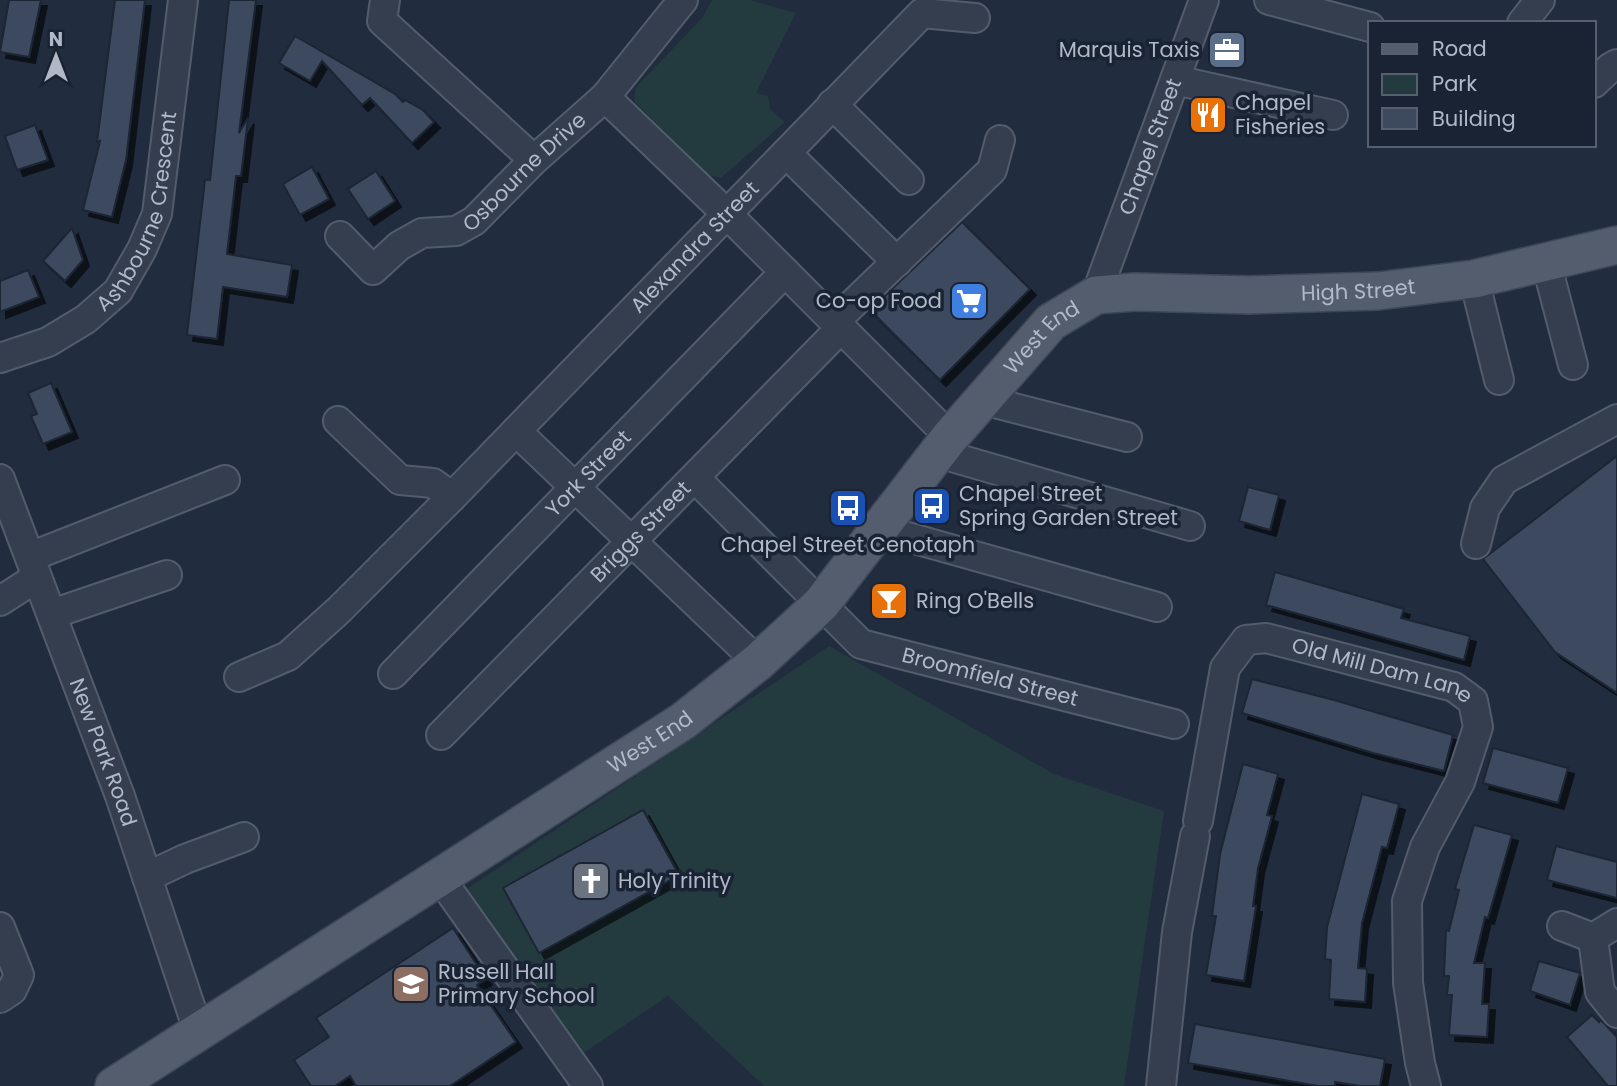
<svg xmlns="http://www.w3.org/2000/svg" width="1617" height="1086" font-family="Poppins,sans-serif">
	<style>
		.green { fill: #233a3f }
		.building { fill: #3d4a5e; stroke: #1c2535; stroke-width: 2; filter: url(#shadow) }
		.lines { fill: none; stroke-linecap: round; stroke-linejoin: round }
		.minor-casing { stroke: #535c6c; stroke-width: 32 }
		.major-casing { stroke: #3e4757; stroke-width: 40 }
		.minor { stroke: #353e4e; stroke-width: 28 }
		.major { stroke: #535d6e; stroke-width: 37 }
		.labels { text-anchor: middle; stroke-width: 7; stroke-linejoin: round; paint-order: stroke }
		.poi-label { font-size: 21px; fill: #b1b9c9; stroke: #1a2333; text-anchor: start }
		.street-label { font-size: 21px; fill: #b1b9c9; stroke: #1a2333 }
	</style>
	<defs>
		<filter id="shadow"><feDropShadow dx="6" dy="6" stdDeviation="0" flood-color="#0009"/></filter>
	</defs>
	<rect width="100%" height="100%" fill="#212c3e"/>
	<g class="green">
		<path d="M712,0H750L796,13L756,93L768,96L770,109L785,122L721,178L707,175L634,101L636,87L702,18Z"/>
		<path d="M829,646L1054,774L1164,811L1124,1086H764L668,996L579,1056L464,891Z"/>
	</g>
	<g class="building">
		<path d="M9,0H41L29,57L0,52Z"/>
		<path d="M115,0H145L126,160L112,217L83,210L100,141L97,142Z"/>
		<path d="M229,0H256L239,133L248,118L241,176H236L227,254L292,265L287,297L223,287L217,339L187,335L205,180H210Z"/>
		<path d="M295,36L395,94L403,102L405,100L423,110L434,122L412,143L370,98L362,105L322,61L310,81L279,63Z"/>
		<path d="M35,125L48,160L17,170L5,136Z"/>
		<path d="M312,167L329,199L300,215L283,184Z"/>
		<path d="M376,171L395,201L368,219L348,189Z"/>
		<path d="M962,222L1030,289L940,380L870,310Z"/>
		<path d="M72,228L83,260L65,281L43,261Z"/>
		<path d="M28,270L39,297L0,312V281Z"/>
		<path d="M51,383L72,432L43,444L31,416L37,414L28,393Z"/>
		<path d="M1617,456V693L1555,652L1483,559Z"/>
		<path d="M1248,487L1279,495L1270,530L1239,521Z"/>
		<path d="M1275,572L1404,609L1401,618L1470,636L1464,660L1266,605Z"/>
		<path d="M1252,679L1334,700L1453,735L1444,771L1373,753L1242,713Z"/>
		<path d="M1493,748L1568,768L1558,803L1483,783Z"/>
		<path d="M1243,764L1278,774L1267,815L1272,816L1258,868L1253,906H1256L1244,981L1206,975L1216,916H1212L1220,854Z"/>
		<path d="M1362,794L1399,804L1387,848L1382,847L1362,923L1358,968L1367,969L1365,1002L1329,999L1331,960L1325,959L1327,927Z"/>
		<path d="M643,810L679,875L539,953L503,888Z"/>
		<path d="M1474,825L1512,835L1488,918L1485,917L1474,963H1485L1482,1004H1489L1487,1037L1449,1035L1452,995H1447L1449,976H1444L1446,930L1449,931L1459,890L1455,889Z"/>
		<path d="M1556,846L1617,862V898L1547,880Z"/>
		<path d="M453,928L486,979L477,985L516,1042L450,1086H356L350,1076L335,1086H311L294,1060L329,1037L316,1018Z"/>
		<path d="M1539,961L1580,973L1570,1005L1530,991Z"/>
		<path d="M1592,1015L1599,1022L1601,1020L1617,1037V1086H1608L1567,1037Z"/>
		<path d="M1195,1024L1385,1059L1380,1086H1360L1335,1082V1086H1318L1188,1063Z"/>
	</g>
	<g class="lines">
		<defs>
			<g id="minor">
				<path d="M385,0L382,21L534,160"/>
				<path d="M1269,0L1370,27"/>
				<path d="M1522,23L1540,0"/>
				<path d="M1175,80L1333,115"/>
				<path d="M1594,83L1610,68L1617,64"/>
				<path d="M605,97L727,214L950,437"/>
				<path d="M832,104L909,180"/>
				<path d="M786,153L897,262"/>
				<path id="s1" d="M340,236L373,270L399,246L422,233L456,231L474,221L534,160L605,97L683,0"/>
				<path d="M1546,262L1573,365"/>
				<path d="M1474,279L1499,380"/>
				<path id="s2" d="M1096,295L1204,0"/>
				<path d="M835,321L992,170L1000,140"/>
				<path id="s3" d="M0,358L48,342L86,319L118,291L142,249L157,214L183,0"/>
				<path d="M983,400L1127,437"/>
				<path d="M338,421L400,480L433,483L452,497"/>
				<path d="M516,431L758,662"/>
				<path d="M938,453L1190,526"/>
				<path id="s4" d="M695,478L861,644L1174,724"/>
				<path id="s5" d="M0,479L120,796L198,1030"/>
				<path d="M879,529L1157,607"/>
				<path d="M1476,544L1485,508L1504,480L1617,419"/>
				<path d="M30,557L225,480"/>
				<path d="M0,601L36,578"/>
				<path d="M52,614L167,575"/>
				<path id="s6" d="M393,674L785,272"/>
				<path id="s7" d="M239,677L288,656L339,610L452,497L922,13L975,18"/>
				<path id="s8" d="M441,735L842,327"/>
				<path id="s9" d="M1198,821L1225,668L1246,640L1266,638L1454,687L1473,701L1478,727L1460,782L1425,847L1407,901L1408,983L1420,1063L1426,1086"/>
				<path d="M147,877L185,859L244,837"/>
				<path d="M440,878L588,1086"/>
				<path d="M1617,923L1593,938L1600,992L1617,1013"/>
				<path d="M1562,926L1593,938"/>
				<path d="M0,927L19,975L12,990L0,998"/>
				<path d="M1161,1086L1177,932L1195,836"/>
			</g>
			<g id="major">
				<path id="s10" d="M114,1086L683,721L758,662L821,604L950,437L1051,322L1096,295L1135,292L1249,295L1378,291L1474,279L1617,245"/>
			</g>
		</defs>
		<use href="#minor" class="minor-casing"/>
		<use href="#major" class="major-casing"/>
		<use href="#minor" class="minor"/>
		<use href="#major" class="major"/>
	</g>
	<defs>
		<symbol id="office-square" viewBox="-11 -11 22 22"><rect x="-9" y="-9" width="18" height="18" rx="4" fill="#5c6f8a" stroke="#1a2333"/><path d="M-6-3h4V-5.5h4V-3h4V5H-6ZM-1-4.5V-3h2v-1.5ZM-6 0V1H6V0Z" fill="#fff"/></symbol>
		<symbol id="restaurant-square" viewBox="-11 -11 22 22"><rect x="-9" y="-9" width="18" height="18" rx="4" fill="#e8710a" stroke="#1a2333"/><path d="M-5-6h1v4h1v-4h1v4h1v-4h1v5L-1.5 .5V6h-2V.5L-5-1ZM5-6V6H3V1.5H1.5Q1.5-4 5-6Z" fill="#fff"/></symbol>
		<symbol id="supermarket-square" viewBox="-11 -11 22 22"><rect x="-9" y="-9" width="18" height="18" rx="4" fill="#3f7fe0" stroke="#1a2333"/><path d="M-6-5.5h2.5l.6 2H6L4.5 2H-2.5L-4.4-4H-6ZM-1.5 3.2a1.3 1.3 0 1 0 .1 0ZM3 3.2a1.3 1.3 0 1 0 .1 0Z" fill="#fff"/></symbol>
		<symbol id="bus-square" viewBox="-11 -11 22 22"><rect x="-9" y="-9" width="18" height="18" rx="4" fill="#1a4fb4" stroke="#1a2333"/><path d="M-5-6H5V4H4V6H2V4H-2V6H-4V4H-5ZM-3.5-4V0h7V-4ZM-3.5 1.2v1.5H-2V1.2ZM2 1.2v1.5H3.5V1.2Z" fill="#fff"/></symbol>
		<symbol id="bar-square" viewBox="-11 -11 22 22"><rect x="-9" y="-9" width="18" height="18" rx="4" fill="#e8710a" stroke="#1a2333"/><path d="M-6-5H6L.8 .8V4.5H3.5V6h-7V4.5H-.8V.8Z" fill="#fff"/></symbol>
		<symbol id="church-square" viewBox="-11 -11 22 22"><rect x="-9" y="-9" width="18" height="18" rx="4" fill="#6b7280" stroke="#1a2333"/><path d="M-1.2-6h2.4v3.5h3.3v2.4h-3.3V6h-2.4V-.1h-3.3v-2.4h3.3Z" fill="#fff"/></symbol>
		<symbol id="school-square" viewBox="-11 -11 22 22"><rect x="-9" y="-9" width="18" height="18" rx="4" fill="#8d6e63" stroke="#1a2333"/><path d="M0-5L7-2L0 1L-7-2ZM-4 1L0 2.5L4 1V4Q0 6-4 4Z" fill="#fff"/></symbol>
	</defs>
	<g fill-rule="evenodd">
		<use href="#office-square" x="1205" y="28" width="44" height="44"/>
		<use href="#restaurant-square" x="1186" y="93" width="44" height="44"/>
		<use href="#supermarket-square" x="947" y="279" width="44" height="44"/>
		<use href="#bus-square" x="910" y="484" width="44" height="44"/>
		<use href="#bus-square" x="826" y="486" width="44" height="44"/>
		<use href="#bar-square" x="867" y="579" width="44" height="44"/>
		<use href="#church-square" x="569" y="859" width="44" height="44"/>
		<use href="#school-square" x="389" y="962" width="44" height="44"/>
	</g>
	<g class="labels">
		<g class="poi-label">
			<text x="1200" y="57" text-anchor="end">Marquis Taxis</text>
			<text x="1235" y="110">Chapel<tspan x="1235" dy="24">Fisheries</tspan></text>
			<text x="942" y="308" text-anchor="end">Co-op Food</text>
			<text x="959" y="501">Chapel Street<tspan x="959" dy="24">Spring Garden Street</tspan></text>
			<text x="848" y="552" text-anchor="middle">Chapel Street Cenotaph</text>
			<text x="916" y="608">Ring O'Bells</text>
			<text x="618" y="888">Holy Trinity</text>
			<text x="438" y="979">Russell Hall<tspan x="438" dy="24">Primary School</tspan></text>
		</g>
		<g class="street-label">
			<text dy="7" stroke="none"><textPath href="#s2" startOffset="158">Chapel Street</textPath></text>
			<text dy="7" stroke="none"><textPath href="#s1" startOffset="234">Osbourne Drive</textPath></text>
			<text dy="7" stroke="none"><textPath href="#s3" startOffset="220">Ashbourne Crescent</textPath></text>
			<text dy="7" stroke="none"><textPath href="#s7" startOffset="630">Alexandra Street</textPath></text>
			<text dy="7" stroke="none"><textPath href="#s10" startOffset="1536">High Street</textPath></text>
			<text dy="7" stroke="none"><textPath href="#s10" startOffset="1204">West End</textPath></text>
			<text dy="7" stroke="none"><textPath href="#s6" startOffset="280">York Street</textPath></text>
			<text dy="7" stroke="none"><textPath href="#s8" startOffset="285">Briggs Street</textPath></text>
			<text dy="7" stroke="none"><textPath href="#s9" startOffset="331">Old Mill Dam Lane</textPath></text>
			<text dy="7" stroke="none"><textPath href="#s4" startOffset="368">Broomfield Street</textPath></text>
			<text dy="7" stroke="none"><textPath href="#s10" startOffset="637">West End</textPath></text>
			<text dy="7" stroke="none"><textPath href="#s5" startOffset="292">New Park Road</textPath></text>
		</g>
	</g>
	<rect x="1368" y="21" width="228" height="126" fill="#1a2333" stroke="#565f6f" stroke-width="2"/>
	<rect x="1382" y="44" width="35" height="10" fill="#535d6e" stroke="#565f6f" stroke-width="2"/>
	<text x="1432" y="56" font-size="21" fill="#b1b9c9">Road</text>
	<rect x="1382" y="74" width="35" height="21" fill="#233a3f" stroke="#565f6f" stroke-width="2"/>
	<text x="1432" y="91" font-size="21" fill="#b1b9c9">Park</text>
	<rect x="1382" y="108" width="35" height="21" fill="#3d4a5e" stroke="#565f6f" stroke-width="2"/>
	<text x="1432" y="126" font-size="21" fill="#b1b9c9">Building</text>
	<g transform="translate(56 56)" stroke="#1a2333" stroke-width="5" paint-order="stroke">
	<path d="M0-5L12 26L0 18L-12 26Z" fill="#b1b9c9"/>
	<text y="-10" font-size="19" font-weight="bold" text-anchor="middle" fill="#b1b9c9">N</text>
	</g>
</svg>
